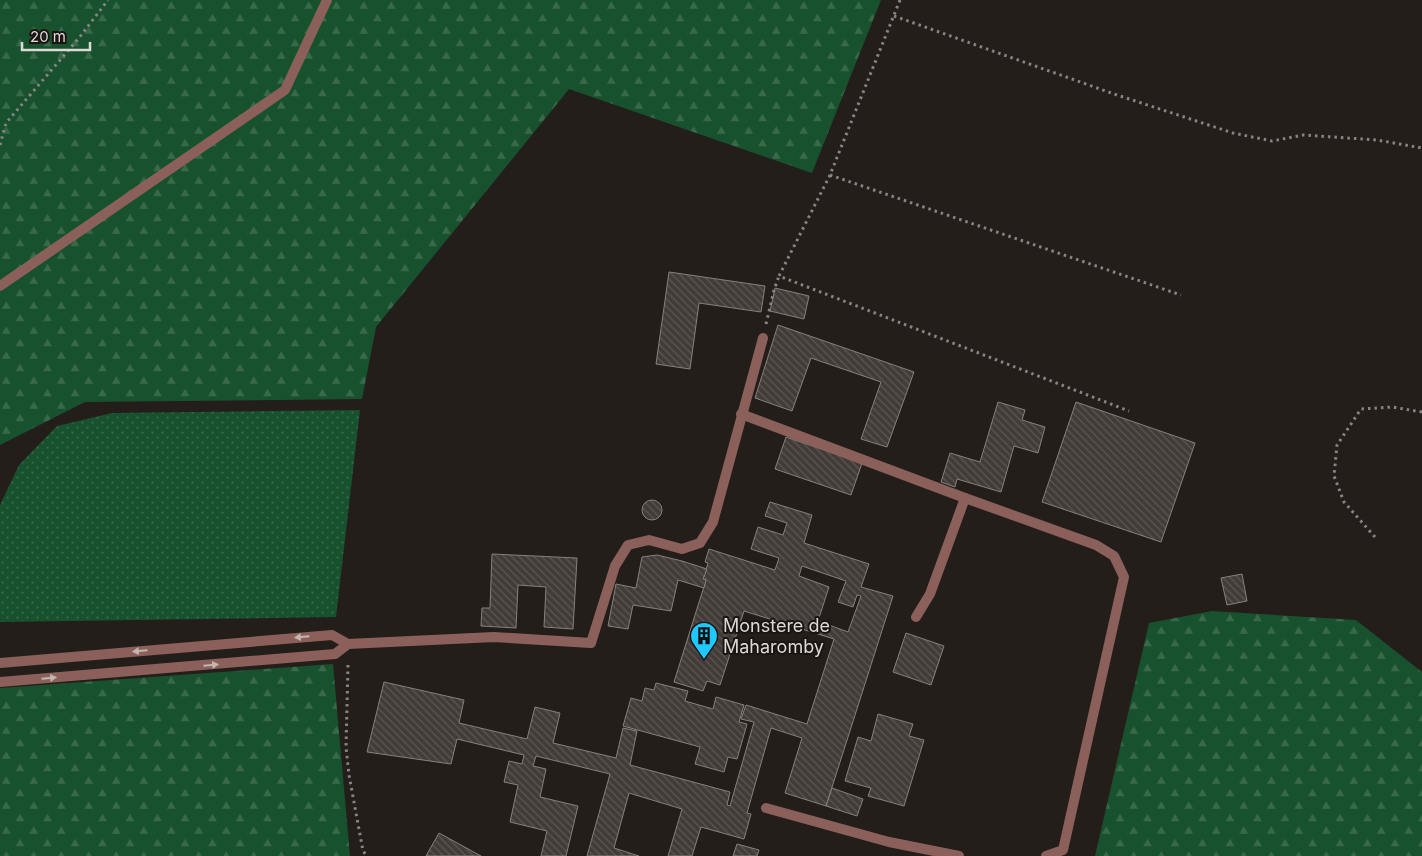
<svg xmlns="http://www.w3.org/2000/svg" width="1422" height="856" font-family="Inter,sans-serif">
	<style>
		.grass { fill: url(#grass-dots) }
		.forest { fill: url(#forest-firs) }
		.building { fill: url(#building-back-hatch); stroke: #87807c; fill-rule: evenodd }
		.lines { fill: none; stroke-linecap: round; stroke-linejoin: round }
		.path { stroke: #898482; stroke-width: 3; stroke-dasharray: 2.5 4; stroke-linecap: butt }
		.service { stroke: #8b605b; stroke-width: 10 }
		.minor { stroke: #8b605b; stroke-width: 10 }
		.oneway { fill: #c4b5b2 }
		.labels { text-anchor: middle; stroke-width: 4; stroke-linejoin: round; paint-order: stroke }
		.poi-label { font-size: 18px; fill: #ddd9d7; stroke: #1b1512; text-anchor: start }
	</style>
	<defs>
		<pattern id="grass-dots" width="8" height="8" patternUnits="userSpaceOnUse" patternTransform="scale(1.25)"><rect width="8" height="8" fill="#18512d"/><path d="M2 2h.1M6 6h.1" fill="none" stroke="#39694b" stroke-width="1.8" stroke-linecap="round"/></pattern>
		<pattern id="forest-firs" width="22" height="20" patternUnits="userSpaceOnUse" patternTransform="scale(1.25)"><rect width="22" height="20" fill="#18512d"/><path d="M5 1l3.5 6h-7zM16 11l3.5 6h-7z" fill="#39694b"/></pattern>
		<pattern id="building-back-hatch" width="6" height="6" patternUnits="userSpaceOnUse" patternTransform="scale(1.25)"><rect width="6" height="6" fill="#423b38"/><path d="M-1 5l2 2M0 0l6 6M5-1l2 2" fill="none" stroke="#5d5754"/></pattern>
	</defs>
	<rect width="100%" height="100%" fill="#241e1b"/>
	<path class="grass" d="M360,410L336,617L0,622V505L19,465L57,426L112,413Z"/>
	<g class="forest">
		<path d="M0,0H881L812,173L569,89L376,327L362,399L85,402L0,445Z"/>
		<path d="M1212,611L1356,620L1422,672V856H1095L1149,623Z"/>
		<path d="M333,664L350,856H0V688Z"/>
	</g>
	<g class="building">
		<path d="M669,272L765,286L761,312L699,303L690,369L656,364Z"/>
		<path d="M775,288L809,296L804,319L770,311Z"/>
		<path d="M778,325L914,372L887,447L861,439L881,382L811,358L792,411L755,398Z"/>
		<path d="M998,402L1025,410L1022,420L1045,427L1038,453L1014,446L1001,492L957,479L955,487L941,482L950,453L980,462Z"/>
		<path d="M1076,402L1195,443L1161,542L1042,502Z"/>
		<path d="M786,437L862,463L851,495L775,469Z"/>
		<circle cx="652" cy="510" r="10"/>
		<path d="M770,502L812,515L804,543L869,564L861,587L893,596L826,806L785,793L802,738L771,728L747,813L751,814L744,839L701,827L692,856H668L682,809L629,793L614,848L639,856H587L610,774L536,756L533,766L546,769L540,797L578,806L566,856H541L547,831L510,822L518,785L504,782L509,761L522,764L524,755L457,739L451,764L367,752L384,682L464,700L459,723L527,739L535,707L560,713L553,743L616,758L623,728L637,731L630,765L730,792L727,805L730,806L754,722L741,719L746,705L807,724L834,639L744,611L720,685L707,681L703,691L674,682L706,580L703,579L708,563L705,562L709,549L775,570L779,558L751,549L758,527L783,535L787,523L765,516ZM802,566L846,581L838,602L853,607L857,595L861,596L848,632L818,621L829,587L799,576Z"/>
		<path d="M492,554L577,558L573,629L544,627L546,587L518,585L516,628L481,626L482,608H490Z"/>
		<path d="M657,555L682,561L707,569L703,579L706,580L704,588L678,580L671,611L633,605L628,629L608,626L616,584L636,588L642,557Z"/>
		<path d="M1242,574L1247,601L1227,605L1221,578Z"/>
		<path d="M906,633L944,646L931,685L893,672Z"/>
		<path d="M656,683L688,691L685,701L713,709L716,697L744,705L739,722L747,724L737,759L728,757L724,772L695,764L700,747L623,726L631,698L642,701L645,688L654,690Z"/>
		<path d="M878,714L913,724L909,736L924,740L904,806L868,796L871,788L845,781L858,737L871,741Z"/>
		<path d="M832,788L863,799L857,816L826,806Z"/>
		<path d="M439,833L481,856H426Z"/>
		<path d="M737,844L759,850L757,856H733Z"/>
	</g>
	<g class="lines">
		<g class="path">
			<path d="M900,0L830,175L779,276L1129,411"/>
			<path d="M894,16L1117,95L1233,133L1272,141L1303,135L1377,140L1422,148"/>
			<path d="M0,145L6,123L79,38L108,0"/>
			<path d="M830,175L1181,295"/>
			<path d="M766,324L774,290L779,276"/>
			<path d="M1375,537L1344,502L1334,476L1337,445L1361,409L1392,407L1422,412"/>
			<path d="M348,665L346,747L349,775L363,851L367,856"/>
		</g>
		<g class="service">
			<path d="M741,414L965,498L1096,545L1114,556L1124,577L1063,850L1046,856"/>
			<path d="M916,617L930,594L965,498"/>
			<path d="M0,663L332,635L348,644L494,637L591,643L615,566L628,545L649,540L682,549L700,543L713,522L763,338"/>
			<path d="M0,682L335,654L348,644"/>
			<path d="M766,808L889,842L959,856"/>
		</g>
		<path class="minor" d="M0,286L285,90L327,0"/>
	</g>
	<defs><path id="oneway-solid" d="M-6-.8H1V-3.2L6.5 0L1 3.2V.8H-6Z" transform="scale(1.25)"/></defs>
	<g class="oneway">
		<use href="#oneway-solid" transform="translate(302 637) rotate(175)"/>
		<use href="#oneway-solid" transform="translate(140 651) rotate(175)"/>
		<use href="#oneway-solid" transform="translate(211 665) rotate(-5)"/>
		<use href="#oneway-solid" transform="translate(49 678) rotate(-5)"/>
	</g>
	<defs>
		<symbol id="building-pin" viewBox="-11 -11 22 30"><path d="M0 17L-7.5 6A9.5 9.5 0 1 1 7.5 6Z" fill="#20c9fd" stroke="#1b1512"/><path d="M-4-6H4V6H1V3H-1V6H-4ZM-2.5-4.3h1.7v1.8h-1.7ZM.8-4.3h1.7v1.8H.8ZM-2.5-1h1.7V.8h-1.7ZM.8-1h1.7V.8H.8Z" fill="#111"/></symbol>
	</defs>
	<g fill-rule="evenodd">
		<use href="#building-pin" x="688" y="620" width="32" height="43"/>
	</g>
	<g class="labels">
		<g class="poi-label">
			<text x="723" y="632">Monstere de<tspan x="723" dy="21">Maharomby</tspan></text>
		</g>
	</g>
	<path d="M22 42v8h68v-8" fill="none" stroke="#ddd9d7" stroke-width="2.5"/>
	<text x="30" y="42" font-size="15" fill="#ddd9d7" stroke="#1b1512" stroke-width="4" paint-order="stroke">20 m</text>
</svg>
